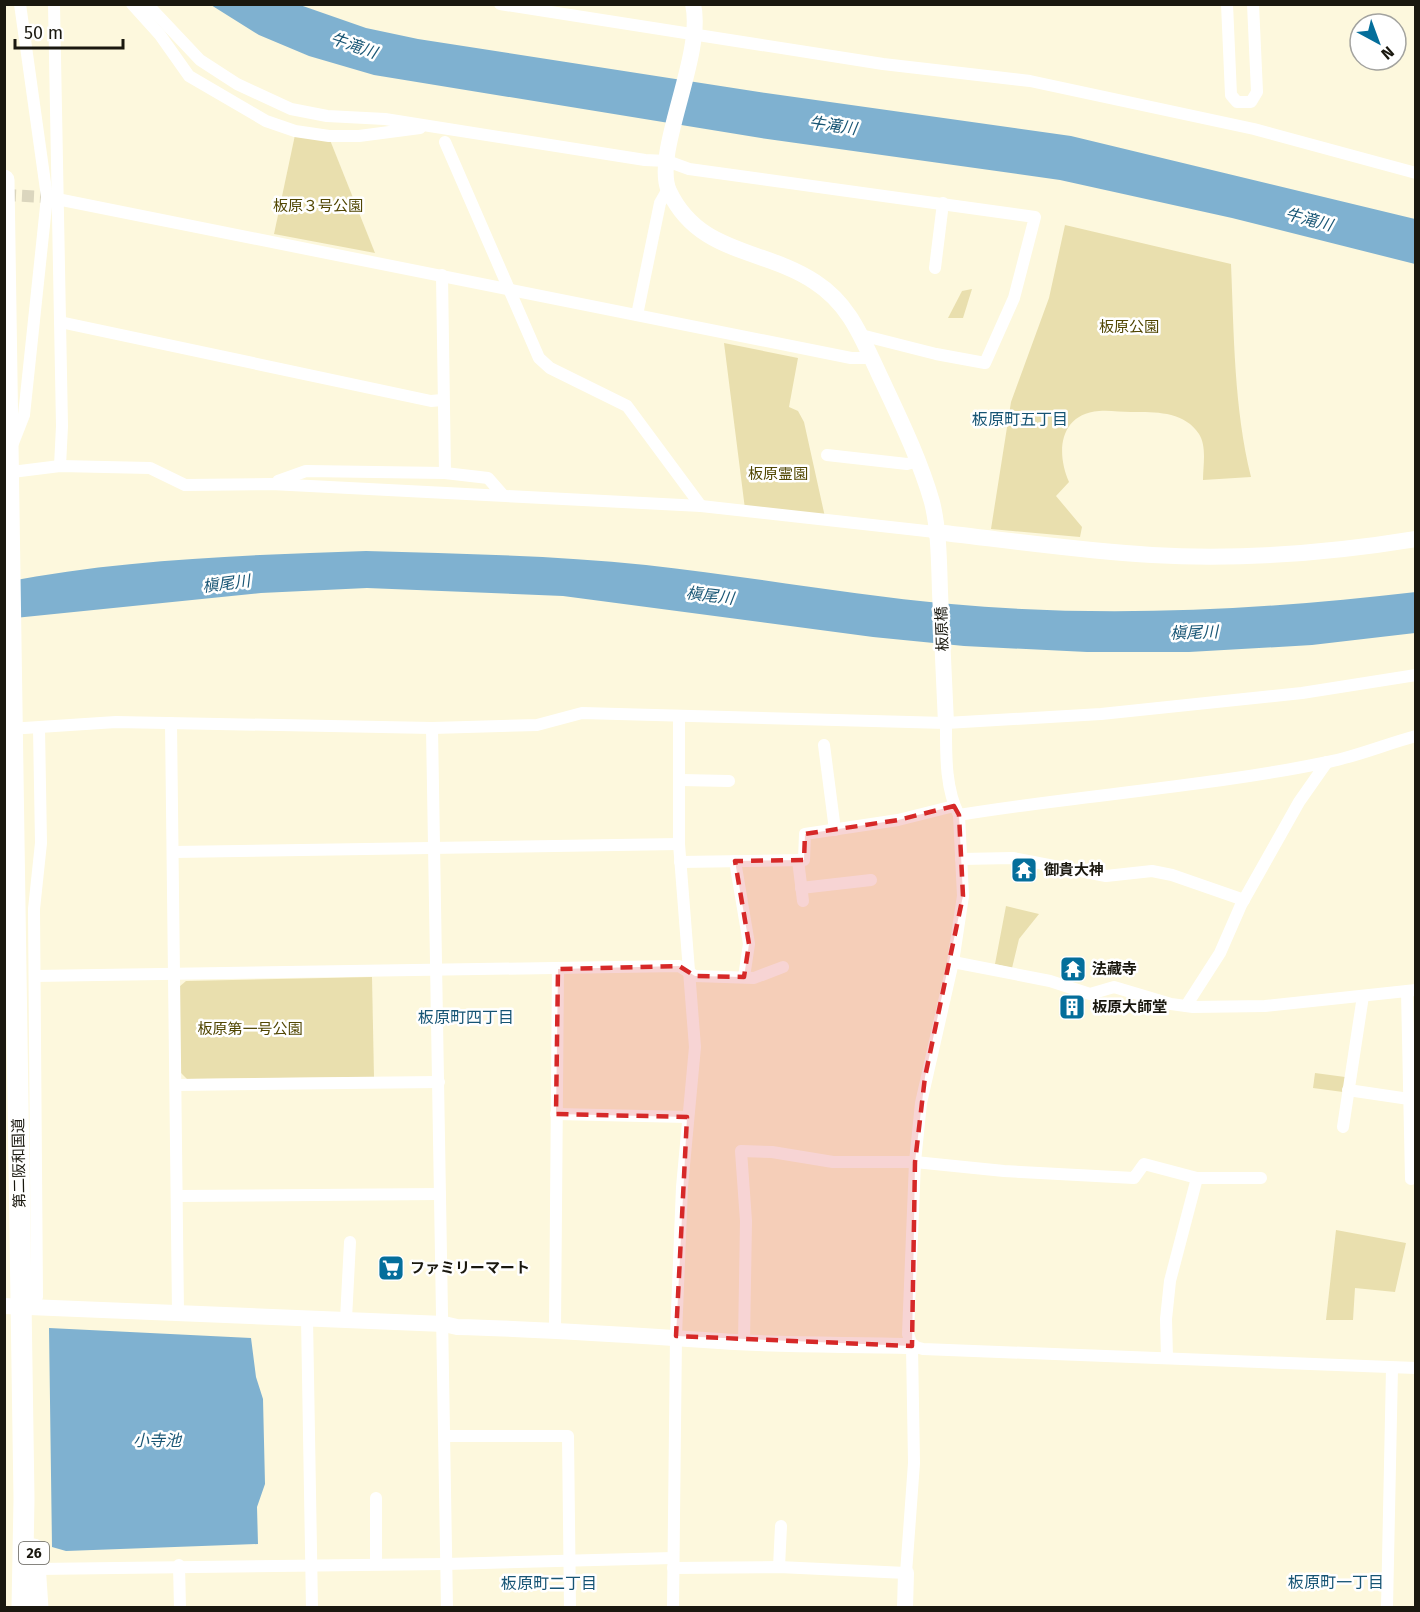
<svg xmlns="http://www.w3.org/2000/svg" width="1420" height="1612" font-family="'Fira Sans','Noto Sans JP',sans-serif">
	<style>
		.green { fill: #e9dfae }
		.water { fill: #7fb1d0 }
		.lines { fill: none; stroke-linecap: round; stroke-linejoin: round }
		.street-tunnel { stroke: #dbd6be; stroke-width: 12; stroke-dasharray: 12 6; stroke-linecap: butt }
		.street { stroke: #fff; stroke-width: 12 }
		.secondary { stroke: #fff; stroke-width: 16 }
		.highway { stroke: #fff; stroke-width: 21 }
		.marked { fill: #d62828; fill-opacity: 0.2; stroke: #d62828; stroke-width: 4.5; stroke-dasharray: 12 8; stroke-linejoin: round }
		.labels { text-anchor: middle; stroke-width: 5; stroke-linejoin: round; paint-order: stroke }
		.shield { fill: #fff; stroke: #5f5d57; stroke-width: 1.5 }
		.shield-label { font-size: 14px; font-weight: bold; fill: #1a180f }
		.park-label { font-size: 15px; fill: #514602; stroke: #fff }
		.street-label { font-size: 15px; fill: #1a180f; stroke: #fff }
		.poi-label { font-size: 15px; font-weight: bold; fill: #1a180f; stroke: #fff; text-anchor: start }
		.water-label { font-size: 16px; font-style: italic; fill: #1a5776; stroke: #fff }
		.neighbourhood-label { font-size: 16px; fill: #165474; stroke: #fff }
	</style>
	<rect width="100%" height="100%" fill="#fdf8dd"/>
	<g class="green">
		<path d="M295,135L330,140L375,253L274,234Z"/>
		<path d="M1065,225L1231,264C1234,335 1234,408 1251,477L1203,480C1203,465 1207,447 1199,434C1184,411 1155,412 1131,412C1121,412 1109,410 1099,411C1059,414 1056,453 1069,482L1056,496L1082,527L1080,537L991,529L1011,402L1049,298Z"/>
		<path d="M972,289L963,318H948L962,291Z"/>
		<path d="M724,343L798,358L789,407L798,411L804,422L825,517L745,509Z"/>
		<path d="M1006,906L1039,914L1019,939L1012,968L995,964Z"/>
		<path d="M372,977L374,1077L187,1079L180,1072L179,987L186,981Z"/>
		<path d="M1315,1073L1345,1077L1343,1092L1313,1088Z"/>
		<path d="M1336,1230L1406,1243L1395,1292L1355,1288L1353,1320H1326Z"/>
	</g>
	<g class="water">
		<path d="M211,5H300L366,28L418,39L766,93L1071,136L1415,219V264L1232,218L1060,180L761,138L374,75L309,56L259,35Z"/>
		<path d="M366,551C459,554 553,555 646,565C748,576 849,595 951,604C1105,618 1262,610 1416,592L1415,633L1312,645L1189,652H1087L964,646L873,637L563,596L367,588L261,593L5,619V582C123,559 245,555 366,551Z"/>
		<path d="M49,1328L251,1338L256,1377L263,1399L265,1484L257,1507L258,1544L66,1551L52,1547Z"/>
	</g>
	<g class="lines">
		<path class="street-tunnel" d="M4,195L47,197"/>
		<g class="street">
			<path d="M54,4L62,426L60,466"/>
			<path d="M132,4L160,35L189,76L266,121L295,131L329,136H359L420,128"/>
			<path d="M147,4L200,60L237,84L291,109L327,116L385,119L645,160L667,161L689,169L1035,217L1014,298L985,363L936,354L861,335"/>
			<path d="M500,4L883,64L1030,81L1254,129L1416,173"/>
			<path d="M1227,4L1231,95L1237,102H1251L1257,92L1253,4"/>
			<path d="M445,142L539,358L550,368L627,406L701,506"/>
			<path d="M47,197L851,358H872"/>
			<path d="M935,268L943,203"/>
			<path d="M442,275L445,473"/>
			<path d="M637,315L660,203L668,189"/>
			<path d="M60,322L431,401L442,400"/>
			<path d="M13,443L24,415L47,197L20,4"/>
			<path d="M827,455L907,464L918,461"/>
			<path d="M4,473L60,466L150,468L185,485L271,484L701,506L935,532"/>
			<path d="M278,481L306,471L445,473L488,478L502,494"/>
			<path d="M171,723L178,1313"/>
			<path d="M432,728L447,1608"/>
			<path d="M9,729L116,722L432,728L537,725L582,713L946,723L1101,714L1302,693L1416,675"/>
			<path d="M824,745L835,830"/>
			<path d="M681,780L729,781"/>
			<path d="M959,815C1081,795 1206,787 1328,762C1358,756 1386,744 1416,736"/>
			<path d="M173,852L679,844"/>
			<path d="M961,859L1013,858L1106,876L1152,871L1172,875L1244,900"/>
			<path d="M798,860L803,901"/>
			<path d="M735,861L749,944L744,977"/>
			<path d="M680,862L804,860L805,834L898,820L954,806"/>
			<path d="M801,888L871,880"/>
			<path d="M953,962L1050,981L1090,994L1114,987L1171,1004L1193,1007L1265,1006L1416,990"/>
			<path d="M35,976L679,966L695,976L754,978L783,967"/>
			<path d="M1407,991L1411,1179"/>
			<path d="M1186,1006L1220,953L1241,905L1299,802L1327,762"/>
			<path d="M176,1085L439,1082"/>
			<path d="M1348,1090L1409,1099"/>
			<path d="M556,1114L687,1117"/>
			<path d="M1343,1127L1363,996"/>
			<path d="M178,1196L440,1194"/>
			<path d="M22,1306L37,1297L34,909L41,843L39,728"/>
			<path d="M307,1318L312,1608"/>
			<path d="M346,1319L350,1242"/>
			<path d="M555,1329L558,969"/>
			<path d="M744,1342L746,1221L741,1151L772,1152L833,1162H915L1004,1171L1134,1178L1144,1164L1197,1178H1261"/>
			<path d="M912,1346L923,1349L1416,1368"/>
			<path d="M1167,1358L1166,1319L1170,1281L1197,1178"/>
			<path d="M445,1436H568L570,1608"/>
			<path d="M376,1498V1564"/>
			<path d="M179,1565L180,1608"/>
			<path d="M779,1567L781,1526"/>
			<path d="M673,1568L779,1567L906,1573L914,1463L912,1346L908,1334L915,1162L921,1103L953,962L963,896L959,815C945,789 946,753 946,723"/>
			<path d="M37,1569L446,1564L673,1558"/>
			<path d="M673,1608L676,1336L682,1187L695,1047L679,844V716"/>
			<path d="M1387,1608L1392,1368"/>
		</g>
		<g class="secondary">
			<path d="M693,4C705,55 652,153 669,191C699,255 764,248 815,282C849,304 861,336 878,372C898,415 919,457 932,502C939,530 939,563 940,592C942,636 944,680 946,723"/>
			<path d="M935,532C1007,540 1080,551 1152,555C1239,560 1330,553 1416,539"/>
			<path d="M4,1306L444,1324L457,1327C545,1329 632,1335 720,1341C784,1346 848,1344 912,1346"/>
			<path d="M905,1608L906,1573"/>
		</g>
		<g class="highway">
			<path d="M4,180L24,1499L22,1608"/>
			<path d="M34,1549L38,1608"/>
		</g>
	</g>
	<path class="marked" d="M954,806L959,815L963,896L925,1077L915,1162L912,1346L676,1336L687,1117L556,1114L558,969L679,966L695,976L744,977L749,944L735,861L804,860L805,834L898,820Z"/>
	<defs>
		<symbol id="temple-square" viewBox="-11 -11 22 22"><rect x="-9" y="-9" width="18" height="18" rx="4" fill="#046e9b" stroke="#fff"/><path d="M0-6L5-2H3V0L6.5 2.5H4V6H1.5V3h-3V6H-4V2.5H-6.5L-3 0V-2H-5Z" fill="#fff"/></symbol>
		<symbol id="building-square" viewBox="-11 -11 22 22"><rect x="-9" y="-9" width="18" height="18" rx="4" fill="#046e9b" stroke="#fff"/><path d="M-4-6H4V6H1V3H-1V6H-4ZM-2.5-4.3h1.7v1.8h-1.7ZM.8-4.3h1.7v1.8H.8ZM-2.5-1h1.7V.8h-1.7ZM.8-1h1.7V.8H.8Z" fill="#fff"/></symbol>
		<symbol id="supermarket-square" viewBox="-11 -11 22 22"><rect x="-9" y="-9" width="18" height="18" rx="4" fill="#046e9b" stroke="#fff"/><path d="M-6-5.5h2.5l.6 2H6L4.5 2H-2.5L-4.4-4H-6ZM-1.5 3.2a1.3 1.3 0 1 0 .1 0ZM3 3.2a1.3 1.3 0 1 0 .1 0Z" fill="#fff"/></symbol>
	</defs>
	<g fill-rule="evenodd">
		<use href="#temple-square" x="1009" y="855" width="30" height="30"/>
		<use href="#temple-square" x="1058" y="954" width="30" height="30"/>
		<use href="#building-square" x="1057" y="992" width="30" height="30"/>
		<use href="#supermarket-square" x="376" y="1253" width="30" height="30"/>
	</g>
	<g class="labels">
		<rect class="shield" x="19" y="1542" width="30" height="22" rx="4.5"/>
		<g class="shield-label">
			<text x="34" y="1558">26</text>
		</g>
		<g class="park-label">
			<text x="318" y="211">板原３号公園</text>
			<text x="1129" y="332">板原公園</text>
			<text x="778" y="479">板原霊園</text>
			<text x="250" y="1034">板原第一号公園</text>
		</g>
		<g class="street-label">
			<text transform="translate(942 629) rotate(-92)" y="5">板原橋</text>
			<text transform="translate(19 1163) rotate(-91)" y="5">第二阪和国道</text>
		</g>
		<g class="poi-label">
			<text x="1044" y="875">御貴大神</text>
			<text x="1092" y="974">法藏寺</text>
			<text x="1092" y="1012">板原大師堂</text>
			<text x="410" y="1273">ファミリーマート</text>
		</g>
		<g class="water-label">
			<text transform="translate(354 45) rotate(19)" y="6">牛滝川</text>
			<text transform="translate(833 125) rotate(8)" y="6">牛滝川</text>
			<text transform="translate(1309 219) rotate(15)" y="6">牛滝川</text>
			<text transform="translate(226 583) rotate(-7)" y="6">槇尾川</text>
			<text transform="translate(710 595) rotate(7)" y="6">槇尾川</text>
			<text transform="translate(1194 632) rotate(-2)" y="6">槇尾川</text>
			<text x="157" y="1446">小寺池</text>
		</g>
		<g class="neighbourhood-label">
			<text x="1020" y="425">板原町五丁目</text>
			<text x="466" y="1023">板原町四丁目</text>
			<text x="1336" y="1588">板原町一丁目</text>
			<text x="549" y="1589">板原町二丁目</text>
		</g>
	</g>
	<rect width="1420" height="1612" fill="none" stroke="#1a180f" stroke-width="12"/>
	<g transform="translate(1378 42) rotate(139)"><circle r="28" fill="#ffffff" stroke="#a3a39f" stroke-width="1.5"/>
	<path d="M0-4.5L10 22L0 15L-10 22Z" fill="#046e9b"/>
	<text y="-9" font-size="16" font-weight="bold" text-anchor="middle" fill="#1a180f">N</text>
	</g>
	<path d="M15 39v9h108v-9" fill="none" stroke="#1a180f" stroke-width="3"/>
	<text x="24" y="39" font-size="18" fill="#1a180f" stroke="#ffffff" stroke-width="4.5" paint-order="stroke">50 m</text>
</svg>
